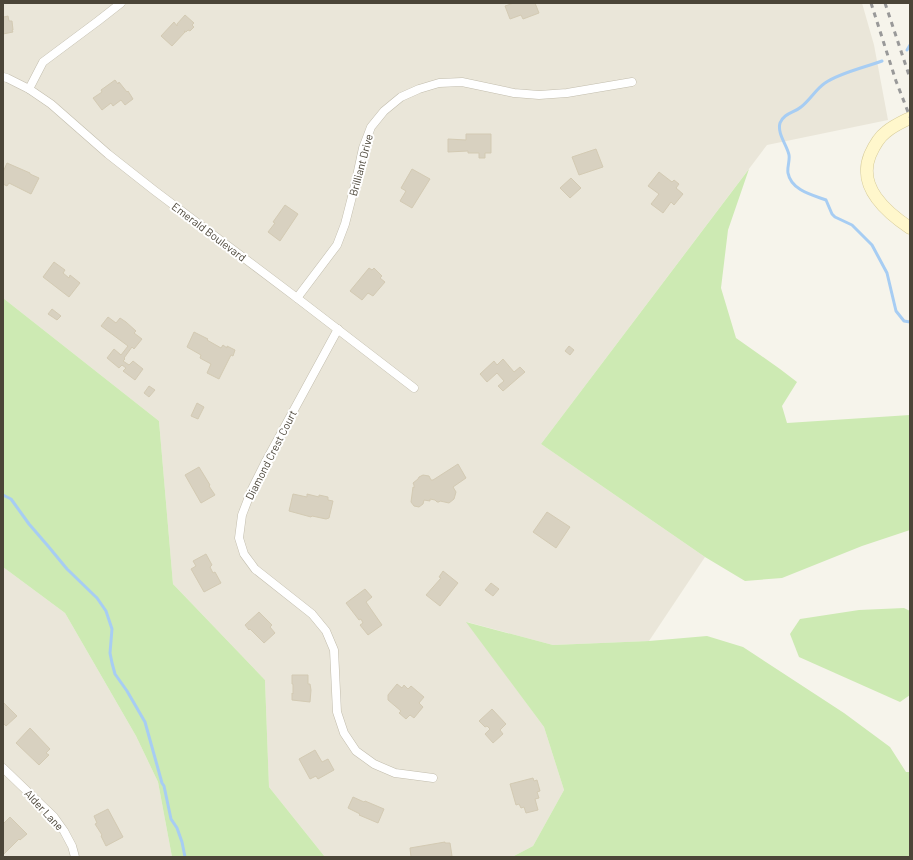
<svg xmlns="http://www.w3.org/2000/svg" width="913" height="860" font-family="Barlow,sans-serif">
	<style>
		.residential { fill: #eae6d9 }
		.green { fill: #cdeab3 }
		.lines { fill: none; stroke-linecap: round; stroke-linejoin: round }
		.stream { stroke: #a7cdf3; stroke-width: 3 }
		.building { fill: #d8d1c0; stroke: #d3cab3 }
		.street-casing { stroke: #c2bdad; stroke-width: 9 }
		.secondary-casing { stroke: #d7cc9a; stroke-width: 13 }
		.street { stroke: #fff; stroke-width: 8 }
		.secondary { stroke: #fff7cc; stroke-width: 12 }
		.rail { stroke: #999; stroke-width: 3; stroke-dasharray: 5 5; stroke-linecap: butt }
		.labels { text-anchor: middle; stroke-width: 4; stroke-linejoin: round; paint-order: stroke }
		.street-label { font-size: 11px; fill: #4b4538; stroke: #fff }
	</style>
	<rect width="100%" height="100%" fill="#f6f4eb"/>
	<g class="residential">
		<path d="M3,3H862L874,45L888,120L767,145L541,444L705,557L649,641L553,645L467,622L544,727L564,790L533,846L512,857H325L269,787L265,680L173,584L159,421L3,298Z"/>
		<path d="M3,567L65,613L136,736L158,782L172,857H3Z"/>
	</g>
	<g class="green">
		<path d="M749,169L728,230L721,288L736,338L780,369L797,382L782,406L787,423L910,415V530L862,546L782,578L745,581L705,557L541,444Z"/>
		<path d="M3,298L159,421L173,584L265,680L269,787L325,857H172L158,782L136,736L65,613L3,567Z"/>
		<path d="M904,608L910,611V695L900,702L799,657L790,634L800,619L859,610Z"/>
		<path d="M466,622L553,645L649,641L707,636L743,647L844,713L890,747L906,772H910V857H512L533,846L564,790L544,727Z"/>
	</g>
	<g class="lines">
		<g class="stream">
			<path d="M907,50L910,45"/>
			<path d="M882,61C866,67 839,73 825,83C816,89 810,100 801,107C794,113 784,113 780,123C777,134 787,145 789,155C790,161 787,167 788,173C791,190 812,195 826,200L832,214L835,217L852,225L872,245L887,273L896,311L904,321L910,322"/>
			<path d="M3,495L11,499L29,524L48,546L67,569L97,598L106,611L112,629L110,653L112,663L115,674L127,691L145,722L162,783L164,786L171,819L177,828L182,842L185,857"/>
		</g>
	</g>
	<g class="building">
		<path d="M514,3H535L539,13L523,19L521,15L510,19L505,6Z"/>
		<path d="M3,15L4,17L8,16L9,21H12L13,30H12L13,32L3,34Z"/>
		<path d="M185,15L194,23L192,25L194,27L190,31L188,30L186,32L184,31L185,32L172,46L161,36L174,22L177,26V24Z"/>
		<path d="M115,80L118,84L119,82L127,92L128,91L133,99L125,105L121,100L113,106L111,103L102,110L93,98L102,92L101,90Z"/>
		<path d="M466,134H491V153H485V158H479V153H468V151L448,152V139L466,140Z"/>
		<path d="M596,149L603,167L579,175L572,157Z"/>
		<path d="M7,163L30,173V174L39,178L31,194L9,183L7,186L3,184V172Z"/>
		<path d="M412,169L430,179L412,208L400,201L406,191L401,188Z"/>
		<path d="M659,172L672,182L674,180L679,184L676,188L683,194L674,205L671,202L663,213L651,204L659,194L648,186Z"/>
		<path d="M571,178L581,188L570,198L560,188Z"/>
		<path d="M285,205L298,214L280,241L268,232L275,223L273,222Z"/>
		<path d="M54,262L65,270L63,273L69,278L70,275L80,283L69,297L43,277Z"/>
		<path d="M369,268L372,270L374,268L382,276L380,278L385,282L373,296L368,293L362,300L350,291Z"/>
		<path d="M52,309L61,316L57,320L48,314Z"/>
		<path d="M108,317L116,323L120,318L126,322L136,331L134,333L142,339L134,349L132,347L124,358L125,359L123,361L129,365L133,361L143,369L135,380L123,371L126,368L122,365L119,368L107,358L114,349L121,355L128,346L101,326Z"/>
		<path d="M194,332L208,339L207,340L221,348L223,345L227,348V346L235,350L233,356L231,355L219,379L207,373L211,364L200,358L201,355L187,347Z"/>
		<path d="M569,346L574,350L570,355L565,351Z"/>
		<path d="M503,359L514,372L520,367L525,372L503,391L498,386L504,381L497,373L487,382L480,374L494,361L497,365Z"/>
		<path d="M149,386L155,390L149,397L144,393Z"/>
		<path d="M197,403L204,407L198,419L191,416Z"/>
		<path d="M458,464L466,478L453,487L456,492L454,499L449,503L440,501L439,502H437L435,500L430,499V501L424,500L423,504L419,507L414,506L411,502L413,487L414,488V485L413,483L418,479L419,477L423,475L429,476L431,480H433Z"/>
		<path d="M199,467L210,485L209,486L215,495L201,503L185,475Z"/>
		<path d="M293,494L307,497V494L319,497V495L328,497V500L333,501L329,518L326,519L312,516L311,517L289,511Z"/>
		<path d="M547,512L570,527L556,548L533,532Z"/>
		<path d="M206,554L212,565L210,567L213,573L215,572L221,583L204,592L191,569L196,566L193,561Z"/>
		<path d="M443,571L458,583L440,606L426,595L441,578L439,577Z"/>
		<path d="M491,583L499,589L493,596L485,590Z"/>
		<path d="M365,589L372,597L366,602L382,625L368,635L360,625L363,623L361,619L359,620L346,603Z"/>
		<path d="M259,612L272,625L270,627L275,633L264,643L250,629L249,630L245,625Z"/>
		<path d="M292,675H308V684H310L311,690L310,702L292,700V693L293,694V684H292Z"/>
		<path d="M397,684L402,688L404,685L408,689L411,686L424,697L419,703L423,707L414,718L410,715L406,719L399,713L401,711L388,700V695Z"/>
		<path d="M3,702L17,716L6,726L3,723Z"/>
		<path d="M492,709L506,724L500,730L503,734L493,743L485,734L490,729L487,726L485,727L479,721Z"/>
		<path d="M30,728L50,749L46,753L49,755L39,765L16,743Z"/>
		<path d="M315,750L322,762L328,759L334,770L318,779L316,776L310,779L299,759Z"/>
		<path d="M533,778L534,781L537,780L540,791L537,792L539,798L535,799L538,810L526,813L524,807L521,808L519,804L516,805L510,784Z"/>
		<path d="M353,797L364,802L365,801L384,809L378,823L359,815L360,814L348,808Z"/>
		<path d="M108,809L123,837L106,846L101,836L102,835L95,824L97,823L94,816Z"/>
		<path d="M10,817L27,834L20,840L19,839L3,855V824Z"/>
		<path d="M445,842V843H450L452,856L445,857H411L410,848Z"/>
	</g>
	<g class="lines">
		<defs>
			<g id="street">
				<path d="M3,77L7,78L29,89L51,104L108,154L155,191L297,298L414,388"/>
				<path d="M29,89L43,62L98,21L121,3"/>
				<path d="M297,298L337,245L345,224L355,185L363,148L371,127L384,111L401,97L419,89L439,83L462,82L514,93L539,95L567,93L632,82"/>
				<path d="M338,329L265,463L252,489L242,515L239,538L244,554L255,569L312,614L326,631L334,650L337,712L344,733L356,751L374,764L395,773L433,778"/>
				<path d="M3,768L54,817L64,831L72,846L75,857"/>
			</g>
			<path id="secondary" d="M910,118C902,122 893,126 886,132C878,138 874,146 870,155C857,187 886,212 910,228"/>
		</defs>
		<use href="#street" class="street-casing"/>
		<use href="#secondary" class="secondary-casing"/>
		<use href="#street" class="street"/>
		<use href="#secondary" class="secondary"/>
		<g class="rail">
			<path d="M871,3L896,81L910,117"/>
			<path d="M885,3L910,78"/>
		</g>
	</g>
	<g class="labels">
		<g class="street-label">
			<text transform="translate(361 165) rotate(-75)" y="4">Brilliant Drive</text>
			<text transform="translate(209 232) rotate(37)" y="4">Emerald Boulevard</text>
			<text transform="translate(271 455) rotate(-63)" y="4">Diamond Crest Court</text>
			<text transform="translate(44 810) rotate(47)" y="4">Alder Lane</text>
		</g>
	</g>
	<rect width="913" height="860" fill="none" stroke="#4b4538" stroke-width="8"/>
</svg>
